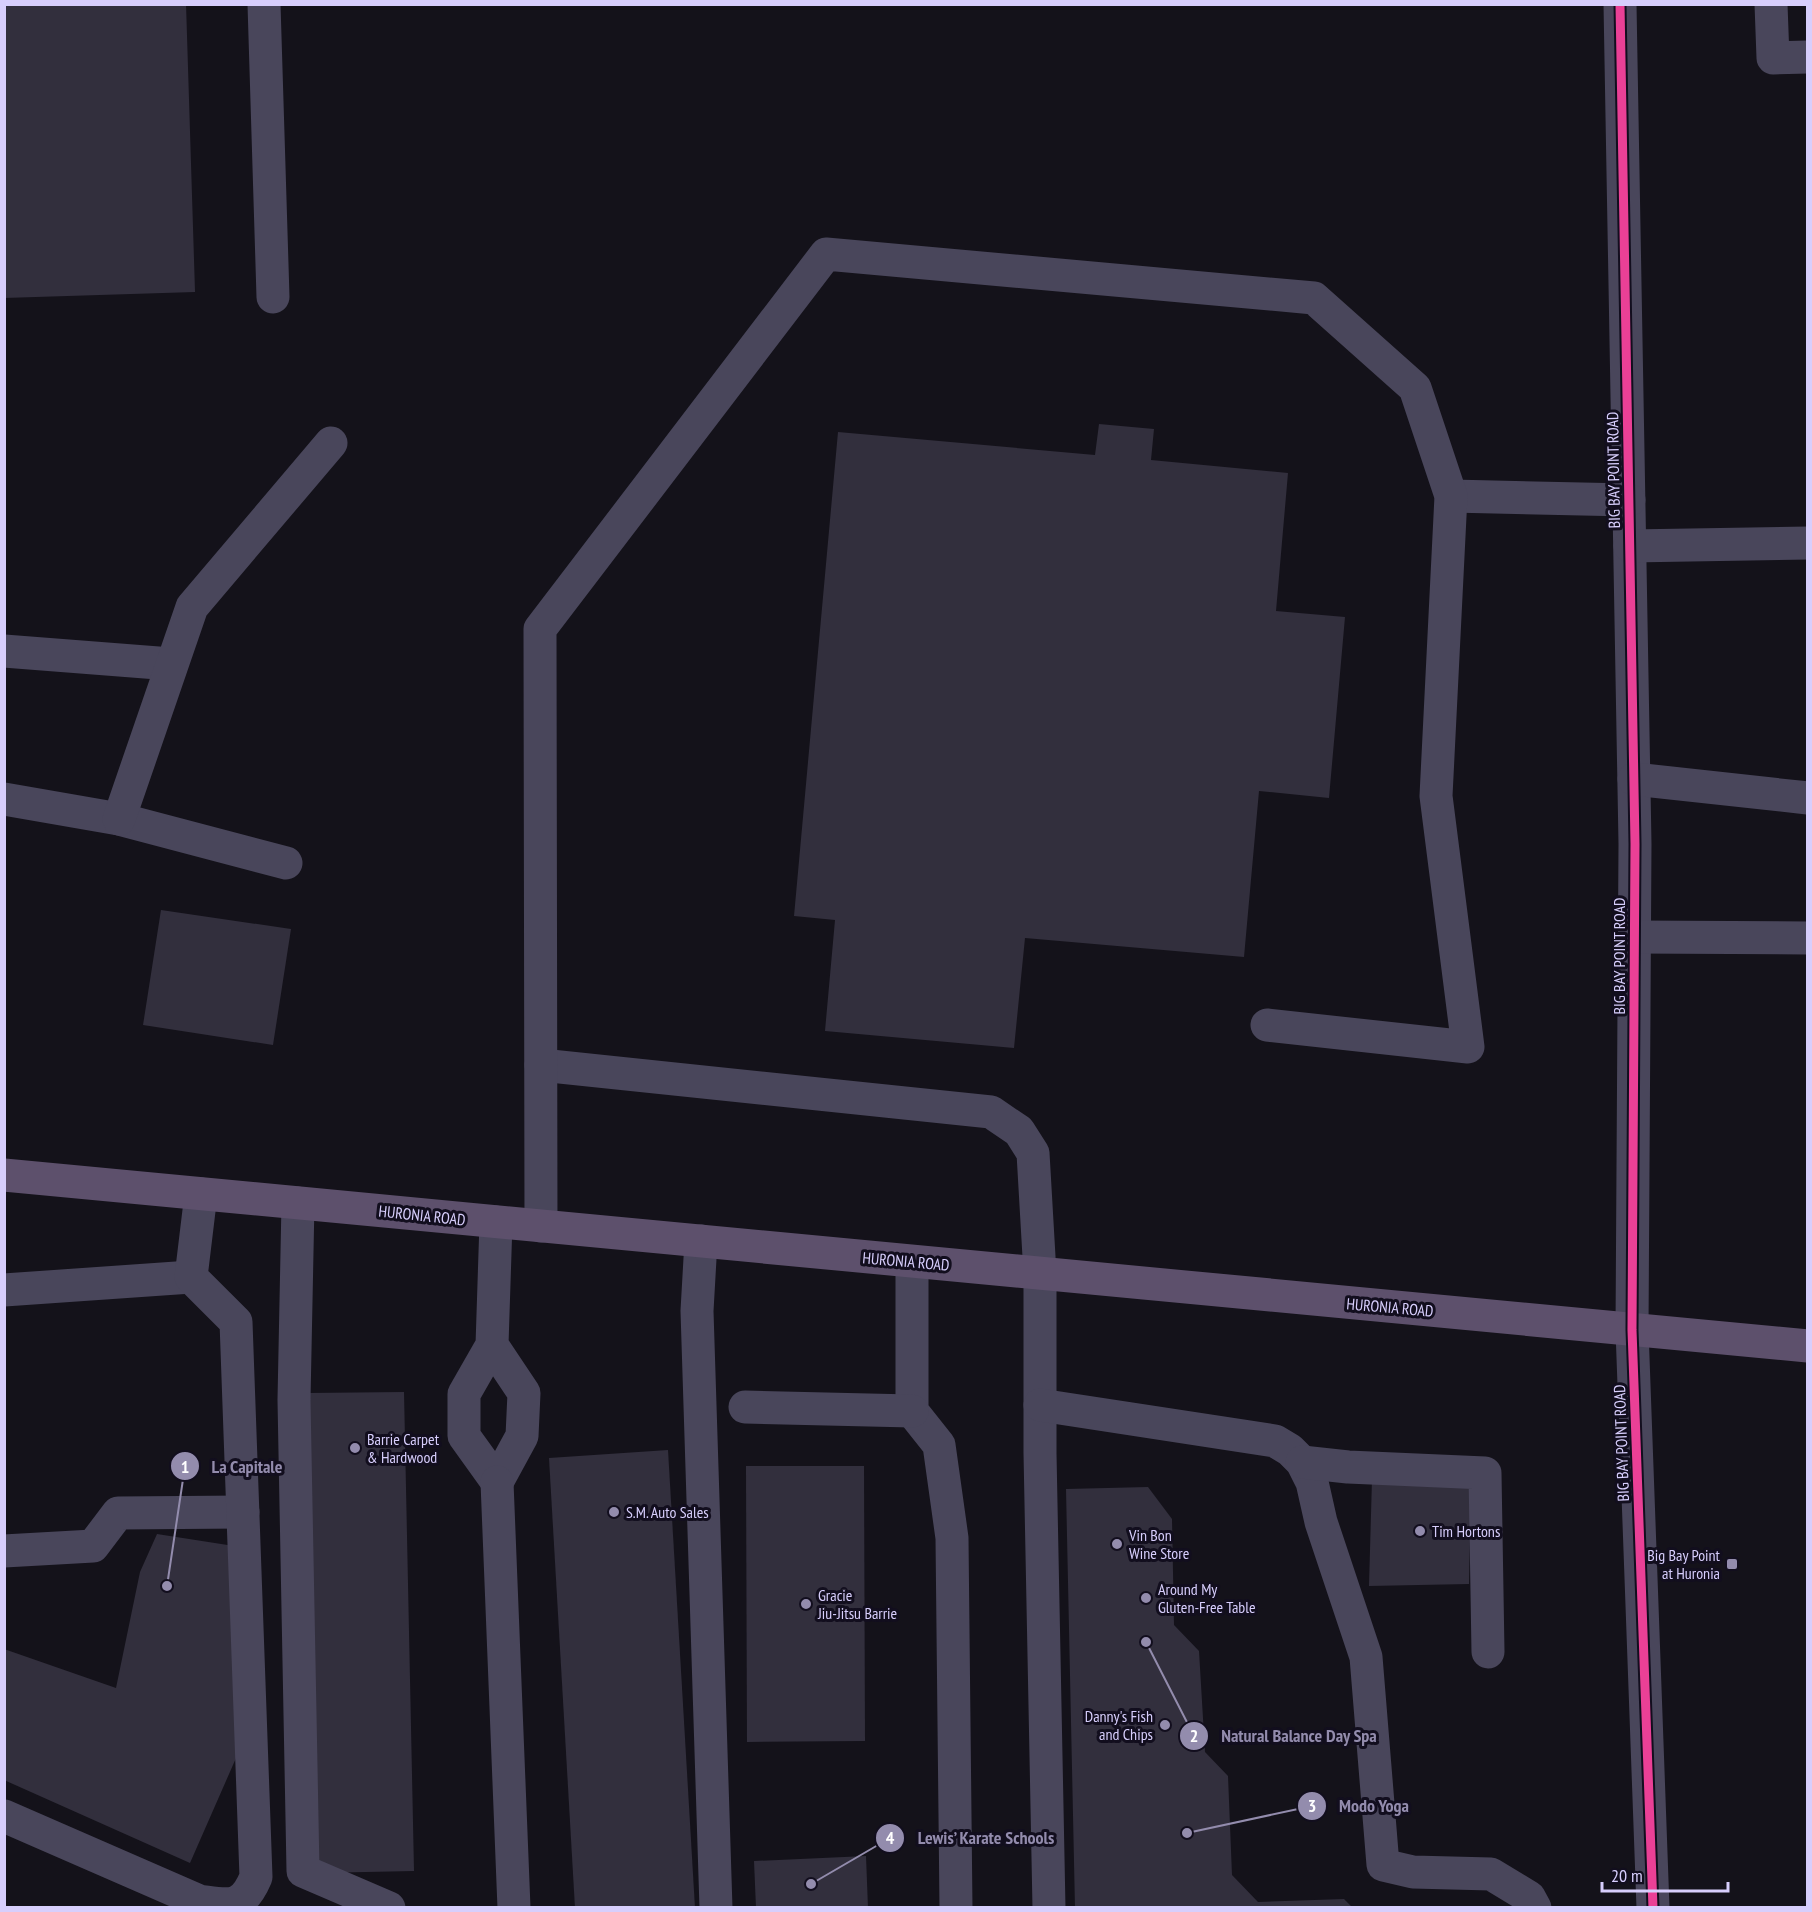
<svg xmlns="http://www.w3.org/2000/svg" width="1812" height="1912" font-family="'PT Sans Narrow',sans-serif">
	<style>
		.building { fill: #322f3d }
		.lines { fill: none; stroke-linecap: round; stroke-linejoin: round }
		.minor { stroke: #49465b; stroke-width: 33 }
		.major { stroke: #5d506c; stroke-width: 33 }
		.cycleway-casing { stroke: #120e1e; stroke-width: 13 }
		.cycleway { stroke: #ea4096; stroke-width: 9 }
		.poi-dot { fill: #938cad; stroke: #120e1e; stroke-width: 2 }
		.labels { text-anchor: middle; stroke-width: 6; stroke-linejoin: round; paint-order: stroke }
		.street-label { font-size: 16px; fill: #d7cefc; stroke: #120e1e }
		.poi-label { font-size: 16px; fill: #d7cefc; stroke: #120e1e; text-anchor: start }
		.leader { fill: none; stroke: #938cad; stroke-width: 2 }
		.callout-dot { fill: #938cad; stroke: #120e1e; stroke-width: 2 }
		.mark-label { font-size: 18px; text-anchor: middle; font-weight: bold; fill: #fff }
		.callout-label { font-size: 18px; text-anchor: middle; font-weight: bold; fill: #938cad; stroke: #120e1e; stroke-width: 6; stroke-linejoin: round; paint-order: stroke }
	</style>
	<rect width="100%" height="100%" fill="#14121a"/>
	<g class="building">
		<path d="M4,4H186L195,292L4,298Z"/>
		<path d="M1099,424L1154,429L1151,460L1288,473L1276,611L1345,617L1329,798L1259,791L1244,957L1025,938L1014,1048L825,1031L835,920L794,916L838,432L1095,455Z"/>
		<path d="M161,910L291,929L273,1045L143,1025Z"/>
		<path d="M404,1392L414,1871L318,1873L308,1393Z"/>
		<path d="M668,1450L695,1908H575L549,1458Z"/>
		<path d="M746,1466H864L865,1741L747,1742Z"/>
		<path d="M1372,1479H1471L1469,1584L1369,1586Z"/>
		<path d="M1148,1487L1172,1519L1174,1625L1199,1651L1205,1752L1228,1776L1232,1875L1258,1902L1344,1899L1353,1908H1075L1066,1489Z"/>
		<path d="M157,1534L234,1546L240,1749L190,1863L4,1780V1649L116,1688L140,1572Z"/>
		<path d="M866,1856L868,1908H756L754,1861Z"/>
	</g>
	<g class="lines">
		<g class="minor">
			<path d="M264,4L273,297"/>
			<path d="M1620,4L1635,844L1632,1330L1653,1908"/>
			<path d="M1771,4L1773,58L1808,57"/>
			<path d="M1451,496L1629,500"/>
			<path d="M1630,546L1808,543"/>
			<path d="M4,651L171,664"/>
			<path d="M1634,779L1808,798"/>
			<path d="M4,799L119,819L286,863"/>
			<path d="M119,819L192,607L331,443"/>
			<path d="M1634,937L1808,938"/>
			<path d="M541,1065L991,1112L1019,1131L1033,1153L1040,1274V1453L1049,1908"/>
			<path d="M298,1203L294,1400L303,1871L389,1908"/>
			<path d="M541,1226L540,629L826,254L1314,298L1415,388L1451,496L1436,796L1468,1047L1267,1025"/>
			<path d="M701,1241L697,1311L716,1908"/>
			<path d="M912,1262V1411L939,1445L952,1538L956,1908"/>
			<path d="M4,1290L191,1277"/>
			<path d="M492,1345L524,1393L522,1436L497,1482L464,1436V1394L492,1345L496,1222"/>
			<path d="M1040,1405L1275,1441L1290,1450L1302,1462L1312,1482L1321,1522L1366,1657L1383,1865L1413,1872L1491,1874L1529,1897L1535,1908"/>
			<path d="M745,1407L912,1411"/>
			<path d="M1302,1462L1348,1467L1485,1473L1488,1652"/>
			<path d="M497,1482L514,1908"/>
			<path d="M4,1551L93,1546L118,1513L243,1512"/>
			<path d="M4,1816L199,1901C230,1905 242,1910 256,1877L236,1322L191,1277L201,1194"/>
		</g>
		<path class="major" d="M4,1175L1808,1346"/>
		<defs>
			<path id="cycleway" d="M1620,4L1635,844L1632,1330L1653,1908"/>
		</defs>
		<use href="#cycleway" class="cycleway-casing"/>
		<use href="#cycleway" class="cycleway"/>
	</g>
	<g class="poi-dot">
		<circle cx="355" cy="1448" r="6"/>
		<circle cx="614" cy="1512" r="6"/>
		<circle cx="1420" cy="1531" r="6"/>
		<circle cx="1117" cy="1544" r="6"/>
		<rect x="1726" y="1558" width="12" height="12" rx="3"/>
		<circle cx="1146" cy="1598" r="6"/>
		<circle cx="806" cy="1604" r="6"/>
		<circle cx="1165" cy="1725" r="6"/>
	</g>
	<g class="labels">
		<g class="street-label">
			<text transform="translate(1613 470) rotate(-91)" y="6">BIG BAY POINT ROAD</text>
			<text transform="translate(1619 956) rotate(-90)" y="6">BIG BAY POINT ROAD</text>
			<text transform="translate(422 1215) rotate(6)" y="6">HURONIA ROAD</text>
			<text transform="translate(906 1261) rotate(5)" y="6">HURONIA ROAD</text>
			<text transform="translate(1390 1307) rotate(5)" y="6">HURONIA ROAD</text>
			<text transform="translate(1621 1443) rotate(-92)" y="6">BIG BAY POINT ROAD</text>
		</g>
		<g class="poi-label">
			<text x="367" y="1445">Barrie Carpet<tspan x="367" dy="18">&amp; Hardwood</tspan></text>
			<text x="626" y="1518">S.M. Auto Sales</text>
			<text x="1432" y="1537">Tim Hortons</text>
			<text x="1129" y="1541">Vin Bon<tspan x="1129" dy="18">Wine Store</tspan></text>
			<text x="1720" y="1561" text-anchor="end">Big Bay Point<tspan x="1720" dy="18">at Huronia</tspan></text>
			<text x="1158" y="1595">Around My<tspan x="1158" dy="18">Gluten-Free Table</tspan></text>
			<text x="818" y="1601">Gracie<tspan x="818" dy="18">Jiu-Jitsu Barrie</tspan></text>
			<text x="1153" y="1722" text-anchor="end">Danny's Fish<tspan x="1153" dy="18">and Chips</tspan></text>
		</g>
	</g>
	<path class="leader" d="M167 1586L185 1466M1146 1642L1194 1736M1187 1833L1312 1806M811 1884L890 1838"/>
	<g class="callout-dot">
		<circle cx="167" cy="1586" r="6"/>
		<circle cx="1146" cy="1642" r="6"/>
		<circle cx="1187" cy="1833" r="6"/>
		<circle cx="811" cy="1884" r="6"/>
		<circle cx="185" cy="1466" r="15"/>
		<circle cx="1194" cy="1736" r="15"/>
		<circle cx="1312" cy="1806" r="15"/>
		<circle cx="890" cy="1838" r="15"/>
	</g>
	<g class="mark-label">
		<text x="185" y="1473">1</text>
		<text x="1194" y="1742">2</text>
		<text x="1312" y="1812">3</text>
		<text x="890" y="1844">4</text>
	</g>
	<g class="callout-label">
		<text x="247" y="1473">La Capitale</text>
		<text x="1299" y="1742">Natural Balance Day Spa</text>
		<text x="1374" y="1812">Modo Yoga</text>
		<text x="986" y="1844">Lewis’ Karate Schools</text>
	</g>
	<rect width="1812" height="1912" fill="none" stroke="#d7cefc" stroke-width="12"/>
	<path d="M1602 1882v9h126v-9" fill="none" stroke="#d7cefc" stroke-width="3"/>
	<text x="1611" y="1882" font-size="18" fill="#d7cefc" stroke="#120e1e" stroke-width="4.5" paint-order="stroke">20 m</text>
</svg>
